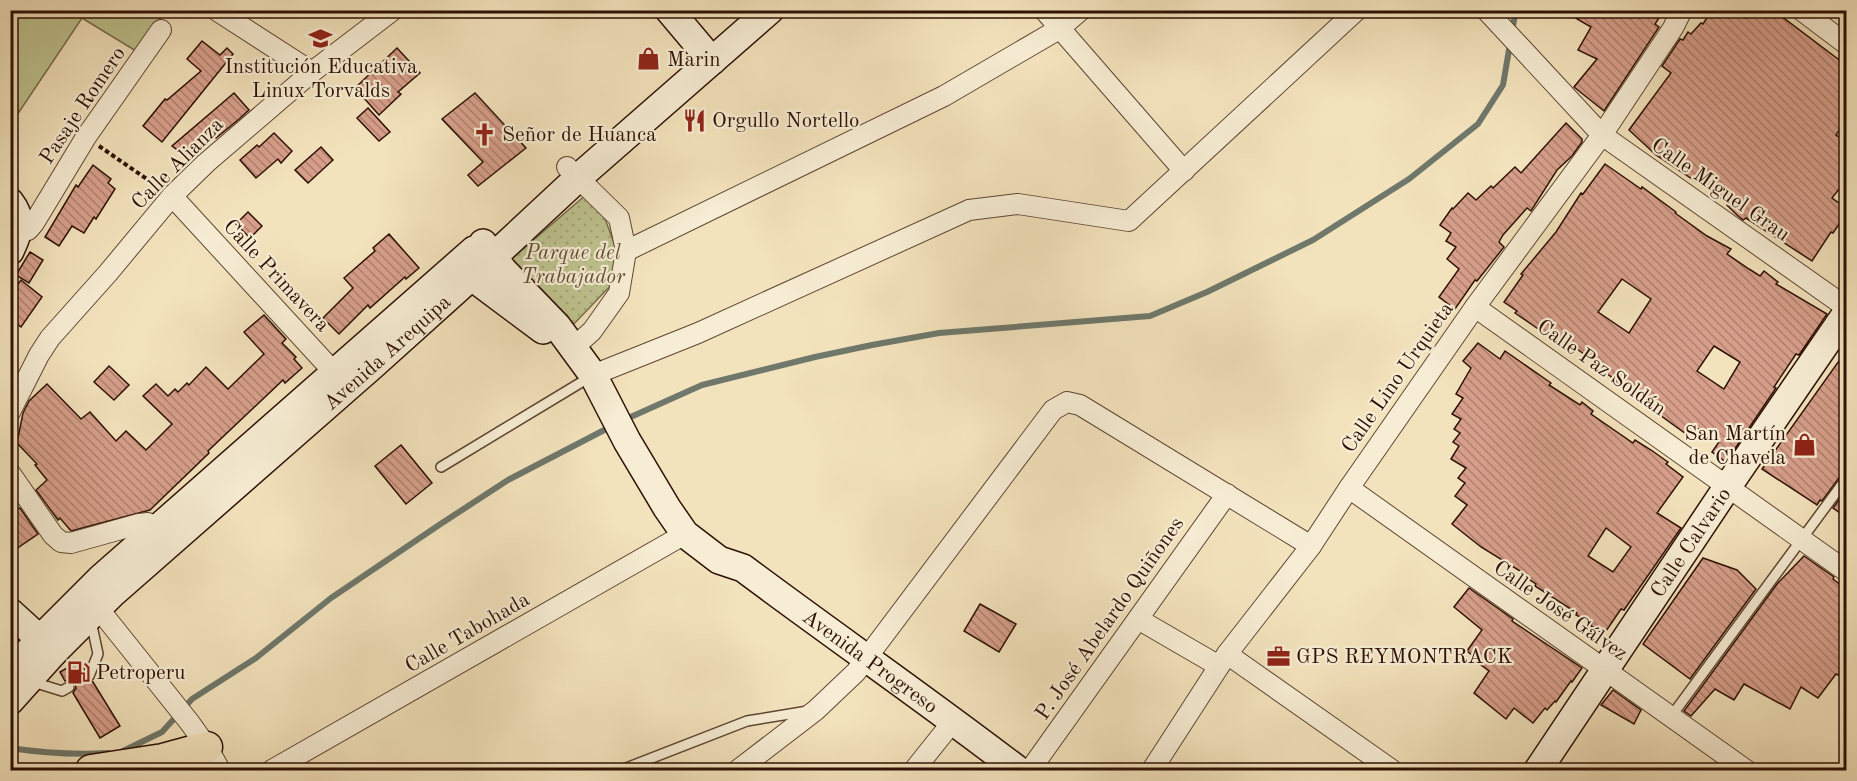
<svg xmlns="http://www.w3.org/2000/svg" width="1857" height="781" font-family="'Old Standard TT',serif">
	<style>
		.grass { fill: #bec38f; stroke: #766a4a; stroke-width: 1.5 }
		.park { fill: url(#park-dots); stroke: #766a4a; stroke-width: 1.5 }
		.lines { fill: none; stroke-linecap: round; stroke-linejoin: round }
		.stream { stroke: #6f786b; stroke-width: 6 }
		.building { fill: url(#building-back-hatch); stroke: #2d1004; stroke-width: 1.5; fill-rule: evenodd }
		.lane-casing { stroke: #5e4532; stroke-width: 12 }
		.street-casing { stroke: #5e4532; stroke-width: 22 }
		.secondary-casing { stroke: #2d1004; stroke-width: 30 }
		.primary-casing { stroke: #2d1004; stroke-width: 33 }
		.path { stroke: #2d1004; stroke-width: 4; stroke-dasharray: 4.5 3; stroke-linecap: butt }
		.lane { stroke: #f7edd4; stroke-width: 9 }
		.street { stroke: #f7edd4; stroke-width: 20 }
		.secondary { stroke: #f7edd4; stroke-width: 27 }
		.primary { stroke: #f3e3bd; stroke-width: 30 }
		.labels { text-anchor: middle; stroke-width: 4.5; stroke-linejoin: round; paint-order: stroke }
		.poi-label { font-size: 21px; fill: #2d1004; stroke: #f7edd4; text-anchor: start }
		.street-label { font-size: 21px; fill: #2d1004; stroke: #f7edd4 }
		.park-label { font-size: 21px; font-style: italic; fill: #604f35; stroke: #f7edd4 }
	</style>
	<defs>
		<pattern id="park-dots" width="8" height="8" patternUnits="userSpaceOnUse" patternTransform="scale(1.5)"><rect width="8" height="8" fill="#bec38f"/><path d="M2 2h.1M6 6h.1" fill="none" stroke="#a4a67a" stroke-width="1.8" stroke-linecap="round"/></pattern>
		<pattern id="building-back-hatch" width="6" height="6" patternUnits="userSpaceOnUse" patternTransform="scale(1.5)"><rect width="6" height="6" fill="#d79f8b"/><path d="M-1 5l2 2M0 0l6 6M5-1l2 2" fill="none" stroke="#af806f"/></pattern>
	</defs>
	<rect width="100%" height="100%" fill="#f3e3bd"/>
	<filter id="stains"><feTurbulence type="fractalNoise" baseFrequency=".00333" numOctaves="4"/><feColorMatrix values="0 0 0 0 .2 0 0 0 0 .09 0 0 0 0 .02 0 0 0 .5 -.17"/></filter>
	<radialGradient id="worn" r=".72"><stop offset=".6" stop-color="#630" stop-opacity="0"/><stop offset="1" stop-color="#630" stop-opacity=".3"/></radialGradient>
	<path class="grass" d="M11,11H166L136,51L82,18L11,124Z"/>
	<path class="park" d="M587,194L604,216L617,251V279L571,327L509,261Z"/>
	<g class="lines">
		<g class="stream">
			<path d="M1512,31L1516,10"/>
			<path d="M624,420L702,385L815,357L872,345L939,333L1150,316L1207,292L1313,240L1409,179L1478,124L1503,85L1510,44"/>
			<path d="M10,748C43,753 75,755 108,753"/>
			<path d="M121,752L162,732L192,699L256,658L331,598L439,525L508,480L612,426"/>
		</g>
	</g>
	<g class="building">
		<path d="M1562,10H1664L1655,24L1659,27L1604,111L1574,87L1597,59L1578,50L1591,27Z"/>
		<path d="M1712,10H1734L1745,18L1749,10H1773L1846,65V120L1836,135L1846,142V180L1832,198L1846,208V214L1833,233L1831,232L1812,261L1746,218L1743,220L1737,215L1727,205L1728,203L1656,155L1629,130L1671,73L1662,66L1680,39L1683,40L1688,32L1691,34L1701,23L1703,24Z"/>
		<path d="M202,41L220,55L227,48L233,54L162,142L143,126L165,99L167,100L201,71L187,59Z"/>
		<path d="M397,48L420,73L398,92L401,94L379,115L355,88Z"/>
		<path d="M234,93L249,110L238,120L216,138L209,131L188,158L172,146Z"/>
		<path d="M475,93L526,148L478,186L468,175L483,162L442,119Z"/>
		<path d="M368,108L390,132L379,141L357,118Z"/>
		<path d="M1566,123L1582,139V142L1572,156L1557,170L1531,211L1527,208L1503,235L1499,242L1504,247L1477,281L1475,280L1455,309L1439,297L1459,269L1447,259L1456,247L1446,241L1451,233L1440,225L1452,208L1453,209L1468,193L1476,200L1491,186L1493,188L1515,167L1521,173Z"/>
		<path d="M274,133L292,151L281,163L278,159L256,178L240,160L257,145L259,147Z"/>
		<path d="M321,147L333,160L308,183L295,170Z"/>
		<path d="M1605,164L1641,189L1642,187L1676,212L1675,213L1707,236L1731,249L1727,254L1749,269L1760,276L1764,271L1778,282L1776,284L1827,314L1799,355L1796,354L1774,387L1776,388L1726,462L1712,452L1719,442L1692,425L1686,434L1616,383L1617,381L1603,371L1605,369L1567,342L1564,346L1551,336L1550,337L1515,313L1517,311L1504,302L1523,275L1521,274L1556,232L1581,193L1583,194ZM1622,279L1651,299L1629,333L1598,312ZM1714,346L1740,362L1724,389L1697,371Z"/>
		<path d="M93,165L111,179L108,183L115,189L96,219L94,217L84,233L72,226L59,246L45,237L76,185L78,187Z"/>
		<path d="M248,212L262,226L250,238L236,224Z"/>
		<path d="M389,234L419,268L406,279L405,277L370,308L368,305L339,334L323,318L353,288L344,278L375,251L373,248Z"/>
		<path d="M30,252L43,260L29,283L16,275Z"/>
		<path d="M21,280L42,297L21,327L10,319V295Z"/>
		<path d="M264,315L286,339L282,343L296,357L294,359L302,368L285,383L283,380L208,451L209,453L150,510L71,531L60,518L58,520L36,490L47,480L35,465L37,464L17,443L23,413L29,401L47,384L81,419L90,412L116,441L126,431L146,450L172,424L143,396L156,384L168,396L175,389L178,392L187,383L189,385L206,367L228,389L264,354L244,332Z"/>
		<path d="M1478,343L1500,359L1505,351L1551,383L1549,385L1580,405L1582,402L1593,411L1591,414L1633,443L1635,440L1651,450L1668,462L1666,464L1683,477L1657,513L1681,528L1624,610L1621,609L1604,634L1591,626L1592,623L1576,615L1577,613L1535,586L1536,584L1524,576L1525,574L1481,547L1452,524L1467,505L1455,496L1465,483L1458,478L1466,468L1451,459L1459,446L1453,442L1460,433L1454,429L1461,419L1452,414L1463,398L1456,394L1471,368L1463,361ZM1606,528L1631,547L1613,572L1588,556Z"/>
		<path d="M1846,351V472L1841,475L1822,501L1820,500L1817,505L1762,469Z"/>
		<path d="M109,366L129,385L114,400L94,382Z"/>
		<path d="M401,445L432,483L406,504L375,466Z"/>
		<path d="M1846,490V517L1833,508Z"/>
		<path d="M20,508L38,534L10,553V512Z"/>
		<path d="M1804,556L1834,577L1833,579L1846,589V674L1841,671L1838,675L1836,674L1818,698L1801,687L1790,709L1744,684L1734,700L1715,689L1691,716L1684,711L1777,584Z"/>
		<path d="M1703,558L1737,570L1756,589L1690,679L1643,644Z"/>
		<path d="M1469,588L1513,619L1512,621L1582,668L1572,682L1571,681L1556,702L1555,701L1547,710L1545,708L1533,723L1514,708L1506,719L1474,693L1489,671L1473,659L1474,657L1467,651L1482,630L1454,607Z"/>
		<path d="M980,604L1016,624L999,652L964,631Z"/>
		<path d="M79,661L85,669L82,676L83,680L87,682H93L120,726L100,738L73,693L76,688L75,683L70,680L65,681L60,672Z"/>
		<path d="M1613,690L1641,710L1634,724L1601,705Z"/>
	</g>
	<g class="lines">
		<defs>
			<g id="lane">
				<path d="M441,467L590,377"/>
				<path d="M89,676L98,654L91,621"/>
				<path d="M33,682L62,691L69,687"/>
				<path d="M1670,718L1846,479"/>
				<path d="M621,770L747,721L808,711"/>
			</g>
			<g id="street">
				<path d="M216,10L312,72"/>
				<path d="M1044,10L1184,171"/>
				<path d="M1486,10L1602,135L1846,307"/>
				<path d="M1801,10L1846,44"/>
				<path d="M567,167L619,218L626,251L619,293L592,331L573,348"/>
				<path d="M172,196L342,381"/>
				<path d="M20,231L28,230L34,223L86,137L161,30"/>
				<path d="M626,251L944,96L1059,29L1081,10"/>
				<path d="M1475,307L1846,571"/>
				<path d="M593,375L698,333L969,210L1018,204L1129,221L1357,10"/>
				<path d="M10,412L39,355L50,338L108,273L172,196L206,163L312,72L393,10"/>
				<path d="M10,473L53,535L61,542L71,543L139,524L148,523L157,529"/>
				<path d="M1349,488L1746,770"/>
				<path d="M90,598L190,723L207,747L220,770"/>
				<path d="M1138,619L1219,666"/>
				<path d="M1227,654L1392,770"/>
				<path d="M272,770L685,534"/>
				<path d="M738,770L816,710L856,672L1053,410L1067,402L1080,405L1311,546"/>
				<path d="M914,770L946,730L954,722"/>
				<path d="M1030,770L1227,494"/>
				<path d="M1152,770L1227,654L1311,546L1349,488L1475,307L1602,135L1673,28L1682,10"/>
			</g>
			<g id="secondary">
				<path d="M669,10L712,61"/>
				<path d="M10,202C24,220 19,232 10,251"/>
				<path id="s1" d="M483,243L503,270L557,326L593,375L627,441L667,508L685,534L719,560L743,568C834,636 928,701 1018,770"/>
				<path d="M461,265L472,277L543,330"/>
				<path d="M10,612L54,652"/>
				<path d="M10,672L41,638L100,579L474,250"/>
				<path id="s2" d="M10,701L54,652L113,593L373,365L493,257L579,177L770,10"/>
				<path id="s3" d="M1538,770L1728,486L1846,314"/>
			</g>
			<path id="primary" d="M91,770L163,759L207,747"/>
		</defs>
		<use href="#lane" class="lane-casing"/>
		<use href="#street" class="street-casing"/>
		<use href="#secondary" class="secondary-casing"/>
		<use href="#primary" class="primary-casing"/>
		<path class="path" d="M99,146L157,186"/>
		<use href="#lane" class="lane"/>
		<use href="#street" class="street"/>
		<use href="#secondary" class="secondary"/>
		<use href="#primary" class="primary"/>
	</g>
	<defs>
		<symbol id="school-bare" viewBox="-9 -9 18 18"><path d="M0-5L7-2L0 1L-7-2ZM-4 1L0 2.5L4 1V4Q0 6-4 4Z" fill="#8f2418" stroke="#f7edd4" stroke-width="2.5" paint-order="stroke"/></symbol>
		<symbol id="shop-bare" viewBox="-9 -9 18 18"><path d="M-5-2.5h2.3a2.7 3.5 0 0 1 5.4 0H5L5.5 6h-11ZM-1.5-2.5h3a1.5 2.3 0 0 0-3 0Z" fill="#8f2418" stroke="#f7edd4" stroke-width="2.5" paint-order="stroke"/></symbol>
		<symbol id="restaurant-bare" viewBox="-9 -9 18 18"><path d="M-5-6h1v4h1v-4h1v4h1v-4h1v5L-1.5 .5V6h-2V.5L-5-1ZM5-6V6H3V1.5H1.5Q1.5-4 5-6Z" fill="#8f2418" stroke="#f7edd4" stroke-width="2.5" paint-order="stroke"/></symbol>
		<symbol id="church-bare" viewBox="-9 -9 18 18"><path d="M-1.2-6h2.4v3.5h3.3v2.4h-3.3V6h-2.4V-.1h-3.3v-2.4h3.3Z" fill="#8f2418" stroke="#f7edd4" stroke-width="2.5" paint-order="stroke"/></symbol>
		<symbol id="office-bare" viewBox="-9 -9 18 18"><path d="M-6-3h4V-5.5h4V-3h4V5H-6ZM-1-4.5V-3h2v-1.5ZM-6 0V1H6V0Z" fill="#8f2418" stroke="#f7edd4" stroke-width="2.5" paint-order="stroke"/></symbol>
		<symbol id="fuel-bare" viewBox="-9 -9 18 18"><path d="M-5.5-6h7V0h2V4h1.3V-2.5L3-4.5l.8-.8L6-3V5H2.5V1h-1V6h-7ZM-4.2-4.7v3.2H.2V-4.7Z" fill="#8f2418" stroke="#f7edd4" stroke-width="2.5" paint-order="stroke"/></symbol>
	</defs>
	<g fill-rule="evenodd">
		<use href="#school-bare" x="304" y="22" width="33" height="33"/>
		<use href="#shop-bare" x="632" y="42" width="33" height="33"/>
		<use href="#restaurant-bare" x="678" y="104" width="33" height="33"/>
		<use href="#church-bare" x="468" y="118" width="33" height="33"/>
		<use href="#shop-bare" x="1788" y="428" width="33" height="33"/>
		<use href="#office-bare" x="1262" y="640" width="33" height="33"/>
		<use href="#fuel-bare" x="62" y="656" width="33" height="33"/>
	</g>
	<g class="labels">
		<g class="poi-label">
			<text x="667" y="66">Marin</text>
			<text x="321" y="73" text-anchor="middle">Institución Educativa<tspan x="321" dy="24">Linux Torvalds</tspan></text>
			<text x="712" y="127">Orgullo Nortello</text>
			<text x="502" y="141">Señor de Huanca</text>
			<text x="1786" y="440" text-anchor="end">San Martín<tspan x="1786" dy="24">de Chavela</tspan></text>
			<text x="1296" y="663">GPS REYMONTRACK</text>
			<text x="96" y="679">Petroperu</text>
		</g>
		<g class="street-label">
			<text transform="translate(82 105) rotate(-56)" y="7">Pasaje Romero</text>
			<text transform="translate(177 163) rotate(-45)" y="7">Calle Alianza</text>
			<text transform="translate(1721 189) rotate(35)" y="7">Calle Miguel Grau</text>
			<text transform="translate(277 275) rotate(47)" y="7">Calle Primavera</text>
			<text dy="7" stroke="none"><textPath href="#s2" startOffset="514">Avenida Arequipa</textPath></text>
			<text transform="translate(1602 367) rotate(35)" y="7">Calle Paz Soldán</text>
			<text transform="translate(1397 377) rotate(-55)" y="7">Calle Lino Urquieta</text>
			<text dy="7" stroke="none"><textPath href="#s3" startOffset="274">Calle Calvario</textPath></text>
			<text transform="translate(1561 610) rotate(35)" y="7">Calle José Gálvez</text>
			<text transform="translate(1109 618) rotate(-55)" y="7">P. José Abelardo Quiñones</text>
			<text transform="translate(467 632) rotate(-30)" y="7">Calle Tabohada</text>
			<text dy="7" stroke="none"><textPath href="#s1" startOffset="582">Avenida Progreso</textPath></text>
		</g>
		<g class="park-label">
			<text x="573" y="259">Parque del<tspan x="573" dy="24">Trabajador</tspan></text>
		</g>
	</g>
	<rect width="1857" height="781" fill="none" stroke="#f3e3bd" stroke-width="36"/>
	<rect x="12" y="12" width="1833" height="757" fill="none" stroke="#2d1004" stroke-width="3"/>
	<rect x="18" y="18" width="1821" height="745" fill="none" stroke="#2d1004" stroke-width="1.5"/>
	<rect width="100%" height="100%" filter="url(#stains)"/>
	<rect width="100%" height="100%" fill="url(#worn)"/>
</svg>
